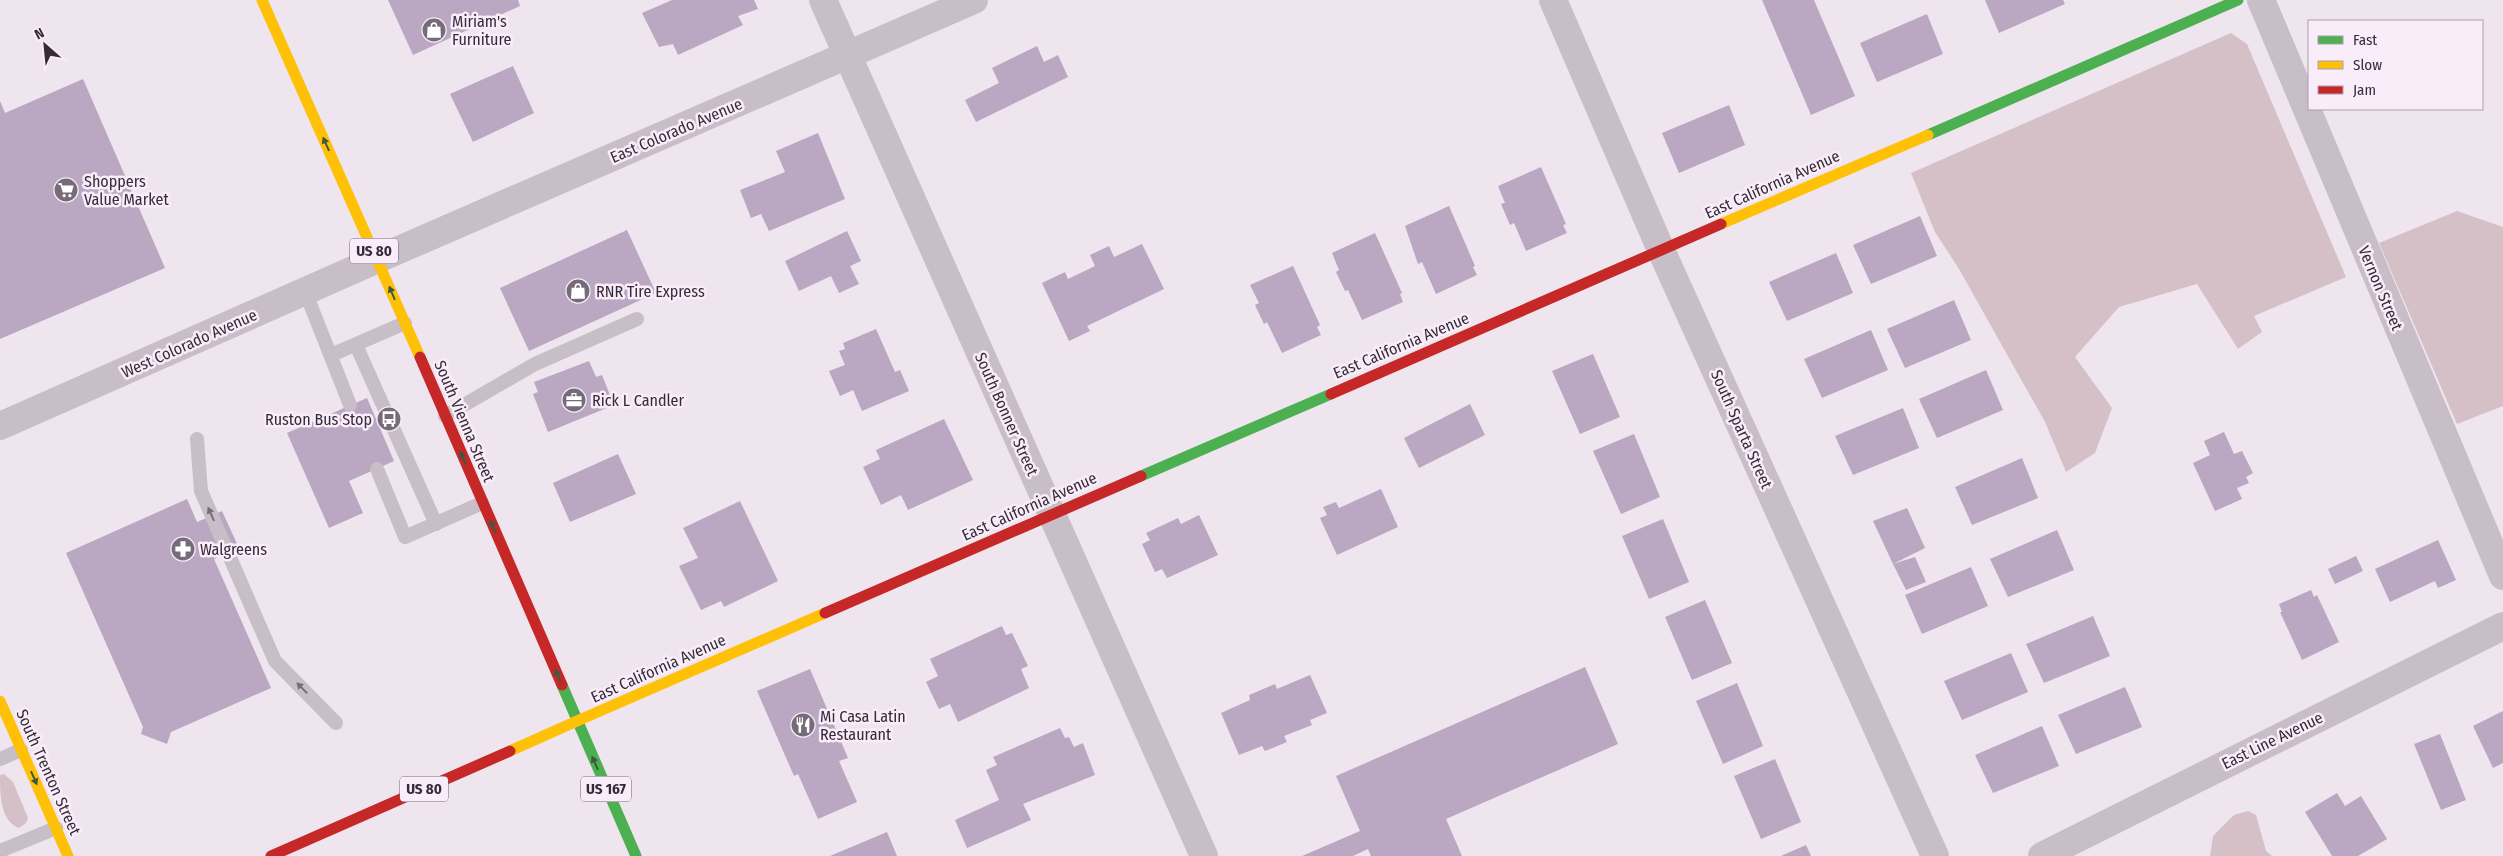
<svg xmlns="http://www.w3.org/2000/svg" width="2503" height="856" font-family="'Fira Sans Condensed',sans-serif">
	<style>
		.green { fill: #d6c0c8 }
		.building { fill: #baa7c1 }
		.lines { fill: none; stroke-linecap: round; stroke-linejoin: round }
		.lane { stroke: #c7bec8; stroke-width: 14 }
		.street { stroke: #c7bec8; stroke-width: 28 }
		.fast { stroke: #4caf50; stroke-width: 11 }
		.slow { stroke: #ffc107; stroke-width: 11 }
		.jam { stroke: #c62828; stroke-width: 11 }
		.oneway { fill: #3e5941 }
		.oneway2 { fill: #776d79 }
		.labels { text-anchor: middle; stroke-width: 5; stroke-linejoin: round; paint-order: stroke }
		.shield { fill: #faedfa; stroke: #716573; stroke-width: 1 }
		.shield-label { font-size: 15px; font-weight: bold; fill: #362b39 }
		.poi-label { font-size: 16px; fill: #362b39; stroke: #faedfa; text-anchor: start }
		.street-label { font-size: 16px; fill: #362b39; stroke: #faedfa }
	</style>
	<rect width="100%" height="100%" fill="#eee5ef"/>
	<g class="green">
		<path d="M2231,33L2247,44L2346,277L2254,316L2262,332L2238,349L2197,284L2119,307L2075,357L2112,408L2095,453L2066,472L2045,422L1959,269L1935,232L1911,173Z"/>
		<path d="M2457,211L2503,227V406L2457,424L2379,243Z"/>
		<path d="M4,774L13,782L28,818L26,823L19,828C0,821 0,794 0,775Z"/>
		<path d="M2248,811L2256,815L2266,851L2272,856H2210L2213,836L2234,815Z"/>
	</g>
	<g class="building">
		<path d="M388,0H518L520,6L413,55Z"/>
		<path d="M672,0H754L758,9L738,16L743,25L678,55L673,44L659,47L642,13Z"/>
		<path d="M1762,0H1814L1855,96L1811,115Z"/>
		<path d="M1985,0H2063L2065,4L1999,33Z"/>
		<path d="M1927,14L1943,54L1877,82L1860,43Z"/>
		<path d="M1037,46L1044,62L1058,55L1068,77L976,122L965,100L999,83L992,68Z"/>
		<path d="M513,66L534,113L473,142L450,94Z"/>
		<path d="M83,79L165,268L0,339V101L5,113Z"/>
		<path d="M1729,105L1745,145L1679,173L1662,133Z"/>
		<path d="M818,133L845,199L769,231L761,214L751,218L740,190L785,172L776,151Z"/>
		<path d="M1541,167L1566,224L1563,225L1567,233L1526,251L1514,223L1510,225L1501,204L1505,203L1498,186Z"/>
		<path d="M1449,206L1475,266L1473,267L1477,275L1436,294L1422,262L1418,264L1405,226Z"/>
		<path d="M1920,216L1937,256L1871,284L1853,245Z"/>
		<path d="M627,230L656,293L529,351L500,288Z"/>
		<path d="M847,231L861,261L850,266L859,284L839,293L831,276L799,291L785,261Z"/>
		<path d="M1375,233L1402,293L1400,294L1403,302L1362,320L1348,290L1345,291L1336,272L1339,270L1332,253Z"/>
		<path d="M1142,244L1164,289L1087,326L1090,331L1069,341L1042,283L1065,272L1068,279L1095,266L1090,255L1109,246L1114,257Z"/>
		<path d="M1836,253L1853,293L1787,321L1769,282Z"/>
		<path d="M1293,266L1320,325L1317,327L1321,335L1282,353L1267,322L1264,324L1255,305L1259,303L1250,285Z"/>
		<path d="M1954,300L1971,340L1905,368L1887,329Z"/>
		<path d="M876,329L895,372L900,370L909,391L862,411L853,390L840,396L829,371L845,365L839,351L845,349L843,343Z"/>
		<path d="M1871,330L1888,370L1822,398L1804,359Z"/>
		<path d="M1593,354L1620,417L1580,434L1552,371Z"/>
		<path d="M589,361L596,377L602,375L614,405L548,432L533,394L538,392L534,382Z"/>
		<path d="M1986,370L2003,410L1937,438L1919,399Z"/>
		<path d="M367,398L394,461L349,481L363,513L329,528L287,433Z"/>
		<path d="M1470,404L1485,435L1419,468L1404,438Z"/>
		<path d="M1903,408L1919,448L1853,475L1835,436Z"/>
		<path d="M944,419L973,480L908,510L901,495L881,505L863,467L880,459L876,450Z"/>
		<path d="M2224,432L2234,454L2242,451L2253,473L2246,477L2249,483L2237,488L2242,499L2215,511L2193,463L2210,455L2204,441Z"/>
		<path d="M1634,434L1660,497L1621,514L1593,451Z"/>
		<path d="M618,454L636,494L570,522L553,483Z"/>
		<path d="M2022,458L2038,498L1972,525L1955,487Z"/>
		<path d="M1381,489L1398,527L1337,555L1320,518L1327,515L1323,507L1336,502L1339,508Z"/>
		<path d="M187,499L197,522L222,511L239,548L214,559L271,688L171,732L167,744L141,734L143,727L66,553Z"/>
		<path d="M740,501L778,581L724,607L721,601L701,610L679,566L698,558L683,528Z"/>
		<path d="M1907,508L1925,548L1893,564L1873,521Z"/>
		<path d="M1199,515L1218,555L1167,578L1162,569L1155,572L1142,544L1150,540L1146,533L1178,518L1181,524Z"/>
		<path d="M1663,519L1689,582L1649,599L1622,536Z"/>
		<path d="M2057,530L2074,570L2008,597L1990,559Z"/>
		<path d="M2438,540L2456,580L2438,588L2435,581L2390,602L2375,569Z"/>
		<path d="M2356,556L2363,571L2335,584L2328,569Z"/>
		<path d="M1915,557L1926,582L1906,590L1893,564Z"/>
		<path d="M1971,567L1988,606L1922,634L1905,595Z"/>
		<path d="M2311,590L2314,597L2317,595L2339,642L2302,660L2280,612H2282L2279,604Z"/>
		<path d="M1705,600L1732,663L1692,680L1665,617Z"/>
		<path d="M2093,616L2110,656L2044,683L2026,644Z"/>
		<path d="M1002,626L1006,635L1012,633L1028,666L1021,669L1029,688L958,722L950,704L939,709L926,682L938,676L930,659Z"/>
		<path d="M2011,653L2028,692L1962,720L1944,681Z"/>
		<path d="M1585,667L1618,744L1446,819L1462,856H1371L1368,849L1353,856H1302L1360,831L1336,776Z"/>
		<path d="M810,669L848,758L839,761L857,802L818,819L798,774L794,776L757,691Z"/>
		<path d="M1310,675L1327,713L1310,720L1312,725L1284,736L1287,742L1265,751L1262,746L1239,755L1221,713L1250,700L1249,695L1275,684L1277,689Z"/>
		<path d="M1737,683L1763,746L1723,764L1696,701Z"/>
		<path d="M2125,687L2142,727L2076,754L2058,715Z"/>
		<path d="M2503,711V763L2493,768L2473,726Z"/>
		<path d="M2042,726L2059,766L1993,793L1975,755Z"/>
		<path d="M1060,728L1065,738L1069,737L1074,747L1083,743L1095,775L1023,804L1031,820L967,848L955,820L999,800L986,770L997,765L993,757Z"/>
		<path d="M2440,734L2466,800L2441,810L2414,744Z"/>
		<path d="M1775,759L1801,822L1761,839L1734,776Z"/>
		<path d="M2337,793L2345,806L2361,796L2387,839L2358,856H2332L2305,812Z"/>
		<path d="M887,832L897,856H830Z"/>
		<path d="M1806,845L1811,856H1781Z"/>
	</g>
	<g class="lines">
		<g class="lane">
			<path d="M305,291L350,405"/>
			<path d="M356,345L436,524"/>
			<path d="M331,355L405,323"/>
			<path d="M445,416L535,364L637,319"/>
			<path d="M197,439L201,491L275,661L336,723"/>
			<path d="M377,469L405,537L482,503"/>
			<path d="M0,759L21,750"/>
			<path d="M0,851L56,828"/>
		</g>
		<g class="street">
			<path d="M823,0L1204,856"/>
			<path d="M1553,0L1661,250L1935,856"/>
			<path d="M2261,0L2503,576"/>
			<path d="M0,426L378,259L974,0"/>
			<path d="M2042,856L2503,626"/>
		</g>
		<g class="fast">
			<path d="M1928,135L2238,0"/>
			<path d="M1141,476L1331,394"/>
			<path d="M562,685L636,856"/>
		</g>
		<g class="slow">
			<path d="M262,0L420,357"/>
			<path d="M1721,224L1928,135"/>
			<path d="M0,701L68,856"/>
			<path d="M577,721L825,613"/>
			<path d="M510,751L577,721"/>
		</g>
		<g class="jam">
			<path d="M420,357L562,685"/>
			<path d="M1331,394L1721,224"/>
			<path d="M825,613L1141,476"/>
			<path d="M271,856L510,751"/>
		</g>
	</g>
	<defs><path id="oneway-solid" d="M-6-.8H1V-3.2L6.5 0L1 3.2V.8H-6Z" transform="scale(1.25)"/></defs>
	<g class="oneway">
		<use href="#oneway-solid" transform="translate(326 144) rotate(-114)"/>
		<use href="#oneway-solid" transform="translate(392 293) rotate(-113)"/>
		<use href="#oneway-solid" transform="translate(463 458) rotate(-113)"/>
		<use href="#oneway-solid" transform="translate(493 527) rotate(-113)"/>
		<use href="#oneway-solid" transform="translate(558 676) rotate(-113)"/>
		<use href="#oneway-solid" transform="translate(595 763) rotate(-114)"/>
		<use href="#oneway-solid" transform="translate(34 778) rotate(66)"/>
	</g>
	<g class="oneway2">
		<use href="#oneway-solid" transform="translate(211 514) rotate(-114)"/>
		<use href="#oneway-solid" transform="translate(302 688) rotate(-134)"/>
	</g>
	<defs>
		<symbol id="shop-disc" viewBox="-11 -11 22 22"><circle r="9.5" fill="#766c79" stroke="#faedfa"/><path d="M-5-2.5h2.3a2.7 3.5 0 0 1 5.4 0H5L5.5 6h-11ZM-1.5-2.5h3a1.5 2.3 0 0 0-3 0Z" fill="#fff"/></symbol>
		<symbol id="supermarket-disc" viewBox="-11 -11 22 22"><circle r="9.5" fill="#766c79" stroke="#faedfa"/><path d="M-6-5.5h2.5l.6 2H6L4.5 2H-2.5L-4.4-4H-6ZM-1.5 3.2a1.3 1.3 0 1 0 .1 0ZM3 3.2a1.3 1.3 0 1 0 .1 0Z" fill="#fff"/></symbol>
		<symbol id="office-disc" viewBox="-11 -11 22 22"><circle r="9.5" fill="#766c79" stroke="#faedfa"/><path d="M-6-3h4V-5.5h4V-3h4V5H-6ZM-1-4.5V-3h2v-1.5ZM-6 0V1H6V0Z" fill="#fff"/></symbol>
		<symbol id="bus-disc" viewBox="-11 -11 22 22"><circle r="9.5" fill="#766c79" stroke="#faedfa"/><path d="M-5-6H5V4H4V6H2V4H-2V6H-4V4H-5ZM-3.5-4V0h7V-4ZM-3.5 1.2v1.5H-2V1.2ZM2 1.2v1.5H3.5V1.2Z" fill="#fff"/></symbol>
		<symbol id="pharmacy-disc" viewBox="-11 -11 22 22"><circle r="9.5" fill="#766c79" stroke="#faedfa"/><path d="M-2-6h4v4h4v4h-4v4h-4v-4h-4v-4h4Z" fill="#fff"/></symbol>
		<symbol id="restaurant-disc" viewBox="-11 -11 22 22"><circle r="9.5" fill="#766c79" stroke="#faedfa"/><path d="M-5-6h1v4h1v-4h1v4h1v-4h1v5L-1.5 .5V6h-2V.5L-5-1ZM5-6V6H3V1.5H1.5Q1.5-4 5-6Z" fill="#fff"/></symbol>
	</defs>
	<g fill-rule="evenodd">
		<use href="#shop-disc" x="420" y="16" width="28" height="28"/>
		<use href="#supermarket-disc" x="52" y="176" width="28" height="28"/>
		<use href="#shop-disc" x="564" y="277" width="28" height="28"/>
		<use href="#office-disc" x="560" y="386" width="28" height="28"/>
		<use href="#bus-disc" x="375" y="405" width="28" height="28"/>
		<use href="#pharmacy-disc" x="169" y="535" width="28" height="28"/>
		<use href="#restaurant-disc" x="789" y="711" width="28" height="28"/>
	</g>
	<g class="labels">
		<g class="shield">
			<rect x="350" y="238.5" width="48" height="25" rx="4"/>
			<rect x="400" y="776.5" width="48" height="25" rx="4"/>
			<rect x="581" y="776.5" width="50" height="25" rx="4"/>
		</g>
		<g class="shield-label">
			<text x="374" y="256">US 80</text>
			<text x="424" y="794">US 80</text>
			<text x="606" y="794">US 167</text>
		</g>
		<g class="poi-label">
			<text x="452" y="27">Miriam's<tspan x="452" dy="18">Furniture</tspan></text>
			<text x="84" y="187">Shoppers<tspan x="84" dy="18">Value Market</tspan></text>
			<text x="596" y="297">RNR Tire Express</text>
			<text x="592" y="406">Rick L Candler</text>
			<text x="372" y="425" text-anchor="end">Ruston Bus Stop</text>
			<text x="200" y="555">Walgreens</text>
			<text x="820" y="722">Mi Casa Latin<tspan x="820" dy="18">Restaurant</tspan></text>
		</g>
		<g class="street-label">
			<text transform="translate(676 130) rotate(-23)" y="6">East Colorado Avenue</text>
			<text transform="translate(1772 184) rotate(-24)" y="6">East California Avenue</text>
			<text transform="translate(2381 288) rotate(67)" y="6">Vernon Street</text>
			<text transform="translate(189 343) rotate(-24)" y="6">West Colorado Avenue</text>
			<text transform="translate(1401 345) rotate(-23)" y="6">East California Avenue</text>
			<text transform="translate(1007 414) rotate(66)" y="6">South Bonner Street</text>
			<text transform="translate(465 421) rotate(67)" y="6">South Vienna Street</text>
			<text transform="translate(1742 429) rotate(66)" y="6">South Sparta Street</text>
			<text transform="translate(1029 506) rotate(-24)" y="6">East California Avenue</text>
			<text transform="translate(658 668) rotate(-24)" y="6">East California Avenue</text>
			<text transform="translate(2272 740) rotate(-26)" y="6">East Line Avenue</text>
			<text transform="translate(49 772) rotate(66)" y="6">South Trenton Street</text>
		</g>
	</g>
	<rect x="2308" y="20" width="175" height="90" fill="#faedfa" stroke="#ac9fad"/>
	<rect x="2318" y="36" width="25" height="8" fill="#4caf50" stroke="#ac9fad"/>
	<text x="2353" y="45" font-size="15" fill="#362b39">Fast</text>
	<rect x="2318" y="61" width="25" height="8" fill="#ffc107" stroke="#ac9fad"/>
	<text x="2353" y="70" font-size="15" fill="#362b39">Slow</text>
	<rect x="2318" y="86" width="25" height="8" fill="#c62828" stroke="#ac9fad"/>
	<text x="2353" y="95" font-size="15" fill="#362b39">Jam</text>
	<g transform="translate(45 45) rotate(333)" stroke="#faedfa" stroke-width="4" paint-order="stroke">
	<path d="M0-4L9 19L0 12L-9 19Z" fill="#362b39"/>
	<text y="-8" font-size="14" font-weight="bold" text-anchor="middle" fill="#362b39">N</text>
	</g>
</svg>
